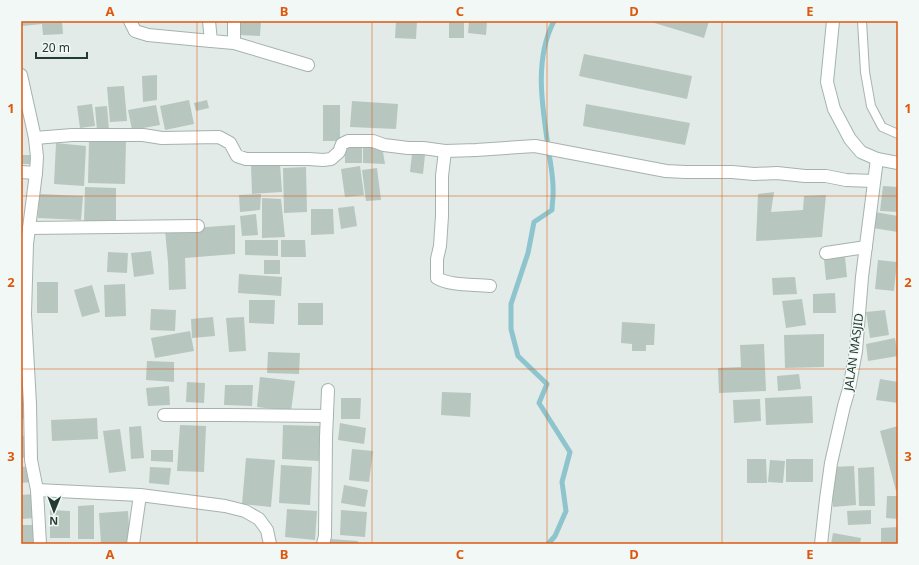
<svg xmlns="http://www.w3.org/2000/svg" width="919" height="565" font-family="'Noto Sans',sans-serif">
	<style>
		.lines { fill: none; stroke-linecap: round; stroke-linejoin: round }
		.stream { stroke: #8ec4cd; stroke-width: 5 }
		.building { fill: #b8c6c0 }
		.lane-casing { stroke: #a5b3ae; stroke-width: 10 }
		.street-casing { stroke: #a5b3ae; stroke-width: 14 }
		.secondary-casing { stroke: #a1b6af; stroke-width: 14 }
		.lane { stroke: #fff; stroke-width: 8 }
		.street { stroke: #fff; stroke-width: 12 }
		.secondary { stroke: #fff; stroke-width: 12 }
		.grid { fill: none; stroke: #de580e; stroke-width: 1; stroke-opacity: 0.55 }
		.labels { text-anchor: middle; stroke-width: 3; stroke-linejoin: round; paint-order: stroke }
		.street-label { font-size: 12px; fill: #233b35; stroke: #f2f8f5 }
		.neatline { fill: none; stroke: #de580e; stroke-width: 1.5 }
		.grid-label { font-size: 13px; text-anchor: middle; font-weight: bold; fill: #de580e }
	</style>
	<rect width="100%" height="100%" fill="#e2ebe7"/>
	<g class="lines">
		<path class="stream" d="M548,544L555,536L566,511L562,482L570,452L539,403L547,384L518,356L511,329V304L528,253L534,222L552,210C552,205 553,200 553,195C554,181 551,167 549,153C543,110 533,61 554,21"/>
	</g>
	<g class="building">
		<path d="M22,21H62L63,34L43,35L42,24L22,26Z"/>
		<path d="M239,21H261L260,36L238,35Z"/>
		<path d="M396,21H417L416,39L395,38Z"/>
		<rect x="449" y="21" width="15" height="17"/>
		<path d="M469,21H487L486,35L468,33Z"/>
		<path d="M648,21H709L704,38Z"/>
		<path d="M584,54L692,76L687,99L579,76Z"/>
		<path d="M157,75V100L143,102L142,76Z"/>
		<path d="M124,86L127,121L110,122L107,87Z"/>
		<path d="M189,100L194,124L165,130L160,106Z"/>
		<path d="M207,100L209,108L196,111L194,103Z"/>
		<path d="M352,101L398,104L396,129L350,127Z"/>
		<path d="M92,104L95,126L80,128L77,106Z"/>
		<path d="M586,104L690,123L685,145L583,126Z"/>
		<path d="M156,105L160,125L132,130L128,110Z"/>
		<rect x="323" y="105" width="17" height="36"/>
		<path d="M107,106L109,130L97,131L95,107Z"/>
		<path d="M89,140L126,141L125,184L88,183Z"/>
		<path d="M56,143L86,146L84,186L54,184Z"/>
		<rect x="345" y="145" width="17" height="18"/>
		<path d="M363,145L382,146L385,164L363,163Z"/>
		<path d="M412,154L425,155L423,174L410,172Z"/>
		<rect x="21" y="155" width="14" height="9"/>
		<path d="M280,164L282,192L252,194L251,165Z"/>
		<path d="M360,166L364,195L345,197L341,169Z"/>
		<path d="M306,167L307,212L284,213L283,168Z"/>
		<path d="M377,168L381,200L366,201L362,170Z"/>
		<path d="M21,182H23L22,194H21Z"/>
		<path d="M883,186L898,187V212L880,211Z"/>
		<path d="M85,187L116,188V223L84,222Z"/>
		<path d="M774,192L771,212L803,210L804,196L826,195L822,237L756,241L758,194Z"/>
		<path d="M39,194L83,196L81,220L38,218Z"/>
		<path d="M261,194L260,210L240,212L239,195Z"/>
		<path d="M262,198L281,199L285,237L262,238Z"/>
		<path d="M354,206L357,226L341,229L338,208Z"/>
		<path d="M311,209H333L334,234L311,235Z"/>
		<path d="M875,212L898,216V232L873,228Z"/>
		<path d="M256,214L258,235L242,236L240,216Z"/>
		<path d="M235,225V254L185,258L186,289L169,290L168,262L165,230Z"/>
		<path d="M245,240H278V256L245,255Z"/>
		<path d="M281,240H305L306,257H281Z"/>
		<path d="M151,251L154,274L134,277L131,253Z"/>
		<path d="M108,252L128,253L127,273L107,272Z"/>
		<path d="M845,257L847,277L826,280L824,259Z"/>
		<rect x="264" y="260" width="16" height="14"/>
		<path d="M878,260L897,262L894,291L875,289Z"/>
		<path d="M239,274L282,277L281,296L238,293Z"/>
		<path d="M795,277L797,294L773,295L772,278Z"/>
		<rect x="37" y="282" width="21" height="31"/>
		<path d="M125,284L126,316L105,317L104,285Z"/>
		<path d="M92,285L100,312L82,317L74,290Z"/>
		<path d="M835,293L836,313H813V294Z"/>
		<path d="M802,299L806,325L786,328L782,301Z"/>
		<path d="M249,300H275L274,324L249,323Z"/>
		<rect x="298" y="303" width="25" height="22"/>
		<path d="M151,309L176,310L175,331L150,330Z"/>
		<path d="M885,310L889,335L870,338L866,312Z"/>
		<path d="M213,317L215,336L192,338L191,319Z"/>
		<path d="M244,317L246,351L229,352L226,318Z"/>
		<path d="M622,322L655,324L654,345H646V351H632V344L621,343Z"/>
		<path d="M190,331L194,351L155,358L151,338Z"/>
		<path d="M824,334V367L785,368L784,335Z"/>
		<path d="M895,338L898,356L868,361L866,344Z"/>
		<path d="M764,344L766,391L719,393L718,368L741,367L740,345Z"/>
		<rect x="21" y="352" width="2" height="29"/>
		<path d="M268,352L300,353L299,374L267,373Z"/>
		<path d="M147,361L174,362V382L146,380Z"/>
		<path d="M799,374L801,389L778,391L777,376Z"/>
		<path d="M260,377L295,381L291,411L257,407Z"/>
		<path d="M880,379L898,382V403L876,400Z"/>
		<path d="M187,382L205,383L204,403L186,402Z"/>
		<path d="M225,385H253L252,406L224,405Z"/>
		<path d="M169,386L170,405L148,406L146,388Z"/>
		<path d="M442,392L471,393L470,417L441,415Z"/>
		<path d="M21,395H27L26,419H21Z"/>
		<path d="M812,396L813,423L766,425L765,398Z"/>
		<path d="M341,398H361L360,419H341Z"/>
		<path d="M760,399L761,421L734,423L733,400Z"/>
		<path d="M97,418L98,439L52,441L51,420Z"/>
		<path d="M340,423L366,428L364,444L338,440Z"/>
		<path d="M180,425L206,426L204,472L177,471Z"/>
		<path d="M283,425L320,426L319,461L282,459Z"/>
		<path d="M141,426L144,458L131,459L129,427Z"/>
		<path d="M898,426V490L896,491L880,431Z"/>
		<path d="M120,429L126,471L109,473L103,431Z"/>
		<path d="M21,436H25L28,457L21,458Z"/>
		<path d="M352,449L373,451L369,482L349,480Z"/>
		<path d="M151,450H173V462L151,461Z"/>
		<path d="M246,458L275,460L271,507L242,504Z"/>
		<path d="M747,459H766L767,483H747Z"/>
		<rect x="786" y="459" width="27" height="23"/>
		<path d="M770,460L785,461L783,483L768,482Z"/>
		<path d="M281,465L312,467L310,505L279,503Z"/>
		<path d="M30,466L32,482L21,483V467Z"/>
		<path d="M854,466L856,505L833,507L831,467Z"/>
		<path d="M150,467L171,468L169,485L149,483Z"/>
		<path d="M874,467L875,506H859L858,468Z"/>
		<path d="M344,485L368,490L365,507L341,503Z"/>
		<path d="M34,494L36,518L21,519V495Z"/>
		<path d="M887,496H898V519L886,518Z"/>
		<path d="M94,505V539H78V506Z"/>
		<path d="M287,509L317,511L315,540L285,537Z"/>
		<path d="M50,510L70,511V538H50Z"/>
		<path d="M341,510L367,512L365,537L340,535Z"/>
		<path d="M871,510V524L848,525L847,511Z"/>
		<path d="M128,511L130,544H101L99,513Z"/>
		<rect x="21" y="525" width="12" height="19"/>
		<path d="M898,527V544H881V528Z"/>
		<path d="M833,533L861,538L860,544H831Z"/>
		<path d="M331,539L358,541L357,544H330Z"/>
	</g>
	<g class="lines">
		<defs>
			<path id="lane" d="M862,21L865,72L871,106L882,127L898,134"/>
			<g id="street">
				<path d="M130,21L135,31L148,35L211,41"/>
				<path d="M209,21L211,41L234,43L308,65"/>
				<path d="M234,43V21"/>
				<path d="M21,75L35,138L37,157L36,173L27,244L25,314L30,404L31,460L37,490L40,544"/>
				<path d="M35,138L72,135H143L162,138L219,137L230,143L237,156L246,159H309L323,160L331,159L339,152L342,144L348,141H373L384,145L408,148H423L445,151L476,150L535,146L666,171L685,172H732L754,174L777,173L805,176H826L846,180L874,181"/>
				<path d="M445,151L442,176V216L440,246L437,259V278C451,286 473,284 490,286"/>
				<path d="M21,172L36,173"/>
				<path d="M29,228L198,226"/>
				<path d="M826,253L866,247"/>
				<path d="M164,415H228L327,416"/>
				<path d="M37,490L140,495L225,506L245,511L259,519L267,530L270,544"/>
				<path d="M133,544L140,495"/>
				<path d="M323,544L325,536L326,437L328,390"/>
				<path d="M821,544L826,499L831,463L844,406L849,389L856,351L862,277L877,159"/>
			</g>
			<path id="secondary" d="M833,21L827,82L834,109L850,139L861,152L877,159L898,163"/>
		</defs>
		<use href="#lane" class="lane-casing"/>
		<use href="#street" class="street-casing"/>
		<use href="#secondary" class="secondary-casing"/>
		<use href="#lane" class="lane"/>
		<use href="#street" class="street"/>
		<use href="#secondary" class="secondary"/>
	</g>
	<path class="grid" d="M197,21V544M372,21V544M547,21V544M722,21V544M21,196H898M21,369H898"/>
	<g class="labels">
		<g class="street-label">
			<text transform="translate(854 352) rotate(-82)" y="4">JALAN MASJID</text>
		</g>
	</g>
	<rect width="919" height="565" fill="none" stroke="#f2f8f5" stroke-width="44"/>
	<g transform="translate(54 511) rotate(181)" stroke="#f2f8f5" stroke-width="3" paint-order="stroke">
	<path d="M0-3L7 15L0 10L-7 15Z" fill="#233b35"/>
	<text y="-6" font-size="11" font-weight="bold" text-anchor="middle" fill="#233b35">N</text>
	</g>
	<path d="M36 52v6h51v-6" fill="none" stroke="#233b35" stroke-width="2"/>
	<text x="42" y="52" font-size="12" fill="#233b35" stroke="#f2f8f5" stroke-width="3" paint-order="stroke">20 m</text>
	<rect x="22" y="22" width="875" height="521" class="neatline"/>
	<g class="grid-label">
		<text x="110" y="16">A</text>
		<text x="284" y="16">B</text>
		<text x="460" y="16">C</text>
		<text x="634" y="16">D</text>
		<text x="810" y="16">E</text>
		<text x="11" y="113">1</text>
		<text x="908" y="113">1</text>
		<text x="11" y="287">2</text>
		<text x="908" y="287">2</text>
		<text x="11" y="461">3</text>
		<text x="908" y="461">3</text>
		<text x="110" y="559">A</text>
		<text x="284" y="559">B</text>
		<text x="460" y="559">C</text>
		<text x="634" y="559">D</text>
		<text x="810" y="559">E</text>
	</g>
</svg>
